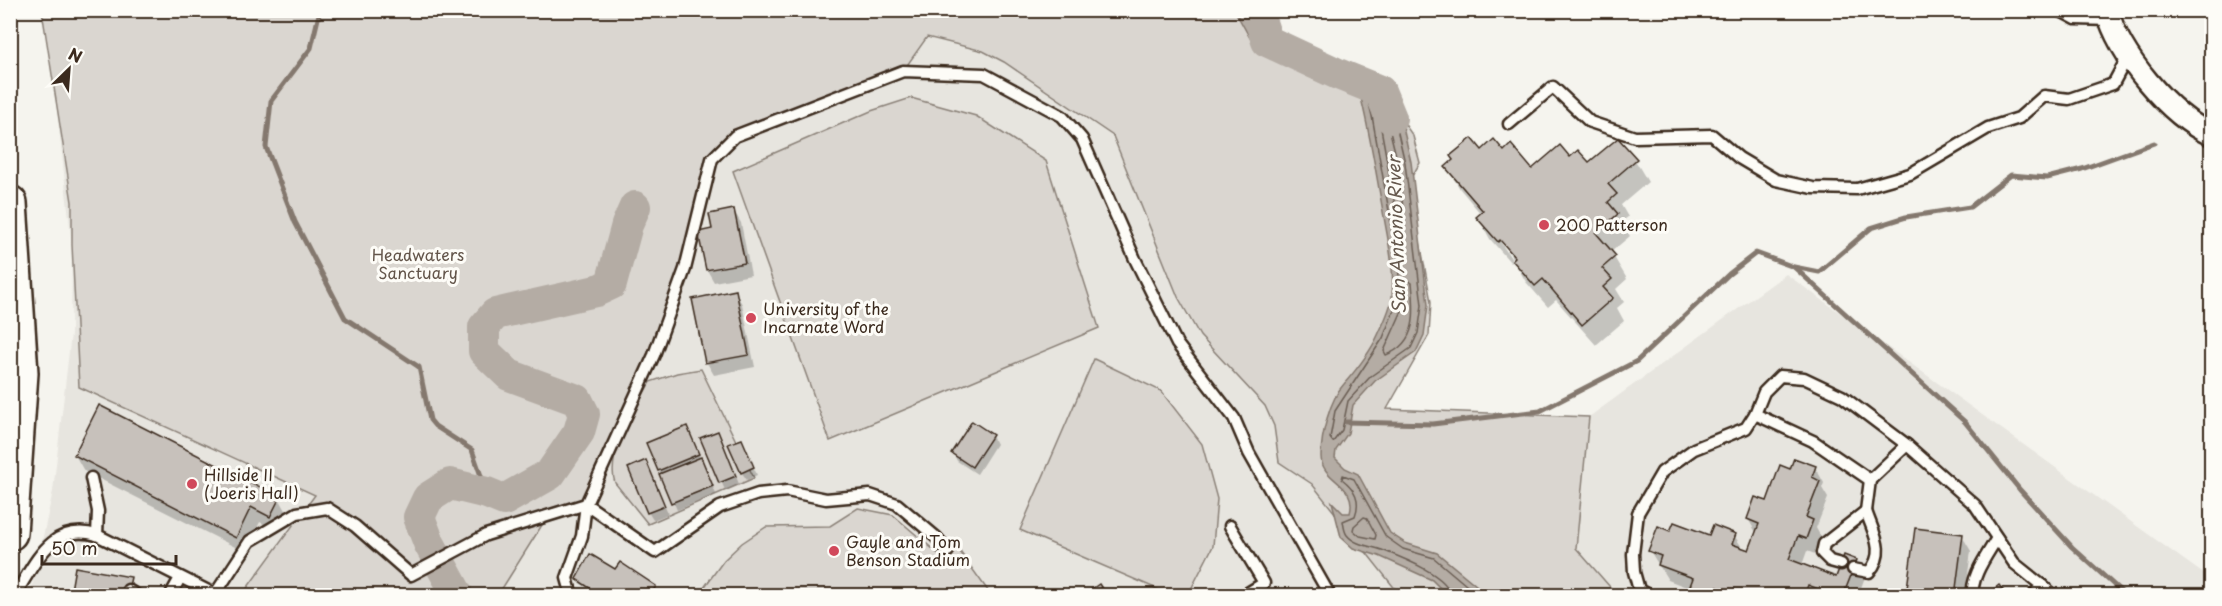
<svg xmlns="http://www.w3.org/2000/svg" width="2222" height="606" font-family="'Playpen Sans',sans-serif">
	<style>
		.built { fill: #e7e5df }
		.green { fill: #dad6d0; stroke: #8a8077; stroke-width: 1.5 }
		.water { fill: #b4aca4; stroke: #84786e; stroke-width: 1.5 }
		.shadow { fill: #0003 }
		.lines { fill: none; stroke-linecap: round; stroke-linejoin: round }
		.shore { stroke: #6b5e54; stroke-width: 1.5 }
		.stream { stroke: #84786e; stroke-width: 5 }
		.river { stroke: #b4aca4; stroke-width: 32 }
		.building { fill: #c7c1bb; stroke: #3b2a1e; stroke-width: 1.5 }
		.lane-casing { stroke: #3b2a1e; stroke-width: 15 }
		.street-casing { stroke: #3b2a1e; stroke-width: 26 }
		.highway-casing { stroke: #3b2a1e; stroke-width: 38 }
		.lane { stroke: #fdfcf7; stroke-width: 10 }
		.street { stroke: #fdfcf7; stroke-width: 21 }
		.highway { stroke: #fdfcf7; stroke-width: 33 }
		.poi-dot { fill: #d1495b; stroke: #fdfcf7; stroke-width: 2 }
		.labels { text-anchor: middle; stroke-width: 6; stroke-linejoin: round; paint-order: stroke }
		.poi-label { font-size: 16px; fill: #3b2a1e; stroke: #fdfcf7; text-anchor: start }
		.park-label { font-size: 16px; fill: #63554a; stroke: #fdfcf7 }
		.water-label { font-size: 18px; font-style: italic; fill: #65584d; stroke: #fdfcf7 }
	</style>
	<rect width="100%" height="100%" fill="#f5f4ee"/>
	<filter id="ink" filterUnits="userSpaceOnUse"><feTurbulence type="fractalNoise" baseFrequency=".0167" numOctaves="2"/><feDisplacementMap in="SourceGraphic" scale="12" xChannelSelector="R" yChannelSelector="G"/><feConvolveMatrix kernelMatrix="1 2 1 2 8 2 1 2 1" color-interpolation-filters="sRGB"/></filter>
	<g filter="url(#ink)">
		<path class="built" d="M42,10L1261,11L1283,56L1307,76L1373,98L1413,136L1420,163L1409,181L1431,302L1429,335L1387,409L1589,417L1786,274L2212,580L2211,596H30L53,491L71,334L72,245L53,74Z"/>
		<g class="green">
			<path d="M42,11H1261L1283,56L1307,76L1373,98L1395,110L1413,136L1420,163L1409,181L1431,302L1429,335L1387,409L1589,417L1576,548L1617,595H1400L1312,484L1279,462L1274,426L1265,406L1200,336L1178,297L1113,136L1004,62L983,51L927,37L903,71L735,136L712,159L685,269L586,504L547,517L498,595H254L245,591L315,495L79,387L72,245V202Z"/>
			<path d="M911,98L976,116L1046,161L1099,328L830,441L733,171L871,111Z"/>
			<path d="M1094,359L1161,391L1202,444L1217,499L1213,546L1188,595H1171L1020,530Z"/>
			<path d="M701,369L754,478L648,524L615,483C605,454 637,408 650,382L677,373Z"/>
			<path d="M858,508L893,515L941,556L956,546L991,595L698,596L724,560L742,543L766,527L830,526Z"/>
		</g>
		<g class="water">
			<path d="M1235,11H1265L1272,22L1286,39L1361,73L1334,79L1272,55L1250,38Z"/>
			<path d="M1385,81L1393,84L1411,162L1428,305L1424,335L1416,352L1375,381L1353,405L1348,433L1336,450L1335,458L1345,468L1358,474L1390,533L1405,543L1437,553L1488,595H1447L1432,580L1379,556L1353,548L1341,537L1332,502L1343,513H1350C1358,483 1321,482 1321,456C1321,435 1330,399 1344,384C1357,369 1370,353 1378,335C1383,324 1391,308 1392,297C1395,266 1387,236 1382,206C1375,167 1369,128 1359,90Z"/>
		</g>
		<g class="shadow">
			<path d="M1482,152L1503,153L1532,171L1570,159L1589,165L1635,160L1648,182L1621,205L1628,217L1621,222L1630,236L1611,252L1627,279L1616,289L1624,302L1617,308L1624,321L1596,345L1556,300L1548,307L1526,282L1498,233L1495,234L1513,261L1511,263L1490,239L1478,217L1481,214L1460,189L1447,167Z"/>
			<path d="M734,211L741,223L751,275L714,282L707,270L714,231Z"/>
			<path d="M735,292L742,304L755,367L714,375L707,363Z"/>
			<path d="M100,407L279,498L288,514L279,532L260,522L245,552L84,471L75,455Z"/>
			<path d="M687,427L716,494L677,510L648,444Z"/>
			<path d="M992,436L996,444L977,474L957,461L953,453Z"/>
			<path d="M702,439L722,441L739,484L725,490Z"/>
			<path d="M742,441L757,475L747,480L742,473Z"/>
			<path d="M1815,467L1824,483L1822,488L1828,498L1816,528L1821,537L1815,554L1807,551L1802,565L1836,579L1856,562L1865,577L1858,596H1697L1694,590L1668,580L1650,551L1671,533L1710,537L1734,535L1743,549L1750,552L1757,534L1748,519L1767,503L1791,471Z"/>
			<path d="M650,470L668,514L653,520L648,512Z"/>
			<path d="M1962,536L1971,551L1965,596H1908Z"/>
			<path d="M578,579L655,588L657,591L654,596H599L580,583Z"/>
			<path d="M1123,591L1126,596H1117Z"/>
		</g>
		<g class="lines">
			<g class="shore">
				<path d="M1242,10L1254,34L1275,50L1315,65L1318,64L1317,60C1296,50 1264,38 1260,10"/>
				<path d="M1385,88L1388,90L1405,163L1422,305L1418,333L1411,348L1371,376L1348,401L1342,430L1333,442L1330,438L1335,411L1383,338L1398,300L1399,267L1372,116L1367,96L1369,93Z"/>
				<path d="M1379,97L1382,99L1398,164L1405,226L1403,230L1399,227L1376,101Z"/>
				<path d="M1408,281L1412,283C1415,312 1418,343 1386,355L1384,351L1405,304L1406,283Z"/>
				<path d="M1364,517L1367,518L1376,535L1375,539L1360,536L1353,530L1354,526Z"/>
				<path d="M1451,596C1449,575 1400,557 1382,550C1370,546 1355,545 1347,535C1344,531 1344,526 1343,521L1355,516C1361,500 1355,489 1342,479L1343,475L1354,479L1386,537L1403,549L1434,558L1479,596"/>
			</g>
			<g class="stream">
				<path d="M320,10L311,48L271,101L266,147L295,222L345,318L419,367L430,420L435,426L472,450L487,493"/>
				<path d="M1795,268L1965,422L2020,490L2072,547L2126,596"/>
				<path d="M1346,422L1433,424L1540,411L1637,361L1729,274L1756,253L1794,267L1819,272L1871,228L1906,217L1970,207L2011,175L2047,178L2082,169L2154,143"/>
			</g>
			<g class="river">
				<path d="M1257,10L1267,41L1338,74L1380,91L1391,118"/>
				<path d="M458,596L429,543L419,517L428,498L450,484L487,493L504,500L550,474L579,432L584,414L577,400L509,375L484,351V327L495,314L596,291L611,284L627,225L635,207"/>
			</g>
		</g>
		<g class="building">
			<path d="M1472,138L1482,150L1494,139L1504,151L1511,144L1532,169L1560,145L1570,157L1578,150L1589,162L1618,138L1637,159L1608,184L1617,194L1608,202L1618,214L1596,233L1616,256L1602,268L1612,279L1603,287L1613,298L1582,325L1543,279L1535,286L1512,260L1515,257L1500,240L1498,242L1476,217L1483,211L1445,167L1453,160L1450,156Z"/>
			<path d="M734,209L745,263L706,270L698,232L712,229L709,214Z"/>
			<path d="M736,290L749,355L705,363L692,299Z"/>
			<path d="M99,405L280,497L270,517L251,507L236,538L74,455Z"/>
			<path d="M972,421L993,435L972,467L951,453Z"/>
			<path d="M687,426L699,454L658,471L646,443Z"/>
			<path d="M718,431L736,476L719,483L700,438Z"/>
			<path d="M742,439L754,467L741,473L728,444Z"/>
			<path d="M701,457L713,486L671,503L659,474Z"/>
			<path d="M1794,458L1816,466L1812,477L1820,481L1806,517L1813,520L1806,539L1798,536L1789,559L1836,577L1844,555L1857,560L1843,596H1836L1808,585L1804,596H1741L1717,587L1714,595L1690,586L1693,578L1658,565L1661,556L1648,551L1658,526L1670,531L1674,522L1709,535L1713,525L1736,534L1732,544L1749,550L1759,524L1747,519L1755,497L1767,501L1780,465L1790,469Z"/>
			<path d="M646,460L665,506L647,513L628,468Z"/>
			<path d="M1915,528L1963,534L1955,596H1906Z"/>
			<path d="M590,554L615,569L620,562L656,586L650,596H598L599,594L576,579Z"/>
			<path d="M75,567L131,577L127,596H70Z"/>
			<path d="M1099,584L1107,596H1082Z"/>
			<path d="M1999,585L2006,594L2005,596H1985Z"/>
		</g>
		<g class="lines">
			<defs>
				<g id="lane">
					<path d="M2059,10L2076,19L2109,20"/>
					<path d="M1509,124L1553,87L1590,122L1635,137L1712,135L1739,158L1776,180L1813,188L1857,189L1910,174L1988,128L2019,118L2044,96L2069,99L2113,84L2128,56"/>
					<path d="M1755,414L1813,441L1870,480L1907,445"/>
					<path d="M91,478L98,511L97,535"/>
					<path d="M1230,526L1264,583L1243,596"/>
					<path d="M1841,564L1830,561L1822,553L1824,544L1866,511L1870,480"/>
					<path d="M1853,569L1869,572C1887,552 1873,533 1866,511"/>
					<path d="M128,590L138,596"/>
					<path d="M14,596C36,563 50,522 97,535L218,596"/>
					<path d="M170,596L180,578"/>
					<path d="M214,596L250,541L297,513L327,508L355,526L411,575L486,535L586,504L654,355L685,269L712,159L735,136L903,71L984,74L1062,116L1082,139L1135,259L1177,344L1234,418L1249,453L1329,594L1327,596"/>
					<path d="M572,596L567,578L582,536L586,504L655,552L720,507L758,494L787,491L826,499L870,495L897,504L936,537L948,551"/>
					<path d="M1650,596L1639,590L1634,572L1633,554L1638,513L1662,472L1694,449L1746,428L1755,414L1764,392L1780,376L1804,378L1842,396L1907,445L1975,505L2014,563L2055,596"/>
					<path d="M1973,596C1970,577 1988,554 1997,538"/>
					<path d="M2033,596L2042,585"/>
				</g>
				<path id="street" d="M2107,10C2119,55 2169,115 2212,135"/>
				<path id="highway" d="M10,203L21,373L10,533"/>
			</defs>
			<use href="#lane" class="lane-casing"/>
			<use href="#street" class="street-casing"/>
			<use href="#highway" class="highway-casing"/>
			<use href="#lane" class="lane"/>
			<use href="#street" class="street"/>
			<use href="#highway" class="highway"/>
		</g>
	</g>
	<g class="poi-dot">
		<circle cx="1544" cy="225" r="6"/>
		<circle cx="751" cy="318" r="6"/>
		<circle cx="192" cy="484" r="6"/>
		<circle cx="834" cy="551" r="6"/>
	</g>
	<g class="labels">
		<g class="poi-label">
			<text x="1556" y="231">200 Patterson</text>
			<text x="763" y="315">University of the<tspan x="763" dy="18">Incarnate Word</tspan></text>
			<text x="204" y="481">Hillside II<tspan x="204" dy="18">(Joeris Hall)</tspan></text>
			<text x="846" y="548">Gayle and Tom<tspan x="846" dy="18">Benson Stadium</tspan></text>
		</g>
		<g class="park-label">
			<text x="418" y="261">Headwaters<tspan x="418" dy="18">Sanctuary</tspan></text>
		</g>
		<g class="water-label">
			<text transform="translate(1397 235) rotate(-92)" y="6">San Antonio River</text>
		</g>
	</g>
	<rect width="2222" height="606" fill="none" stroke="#fdfcf7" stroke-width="36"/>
	<rect x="18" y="18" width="2186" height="570" fill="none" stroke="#3b2a1e" stroke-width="2" filter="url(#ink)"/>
	<g transform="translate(69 69) rotate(25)" stroke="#fdfcf7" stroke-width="4.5" paint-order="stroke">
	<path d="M0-4.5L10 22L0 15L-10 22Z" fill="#3b2a1e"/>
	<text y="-9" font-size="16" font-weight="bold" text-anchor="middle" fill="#3b2a1e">N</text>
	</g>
	<path d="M42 555v9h134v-9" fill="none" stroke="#3b2a1e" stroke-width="3"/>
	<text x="51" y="555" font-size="18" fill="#3b2a1e" stroke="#fdfcf7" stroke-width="4.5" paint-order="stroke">50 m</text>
</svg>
